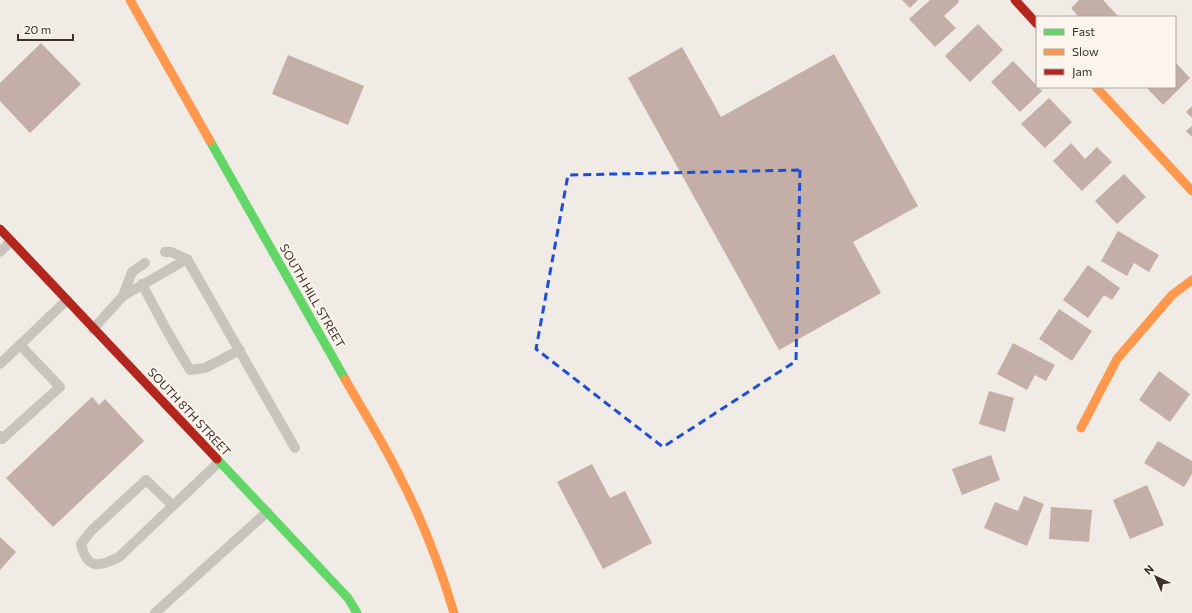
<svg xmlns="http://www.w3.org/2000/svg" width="1192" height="613" font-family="Commissioner,sans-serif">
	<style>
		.building { fill: #c3afa7 }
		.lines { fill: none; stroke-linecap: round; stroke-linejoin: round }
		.lane { stroke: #c9c3be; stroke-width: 10 }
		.fast { stroke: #63d668; stroke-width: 9 }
		.slow { stroke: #ff974d; stroke-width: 9 }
		.jam { stroke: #b3261e; stroke-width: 9 }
		.marked { fill: none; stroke: #1d4ed8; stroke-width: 3; stroke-dasharray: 8 5; stroke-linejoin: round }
		.labels { text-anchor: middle; stroke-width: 4; stroke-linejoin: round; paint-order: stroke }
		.street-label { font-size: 12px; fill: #3b302b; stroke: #fbf5ee }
	</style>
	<rect width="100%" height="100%" fill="#f0ebe5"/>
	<g class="building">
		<path d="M902,0H918L910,8Z"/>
		<path d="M930,0H958L959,2L944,16L956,28L935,47L909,19Z"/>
		<path d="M1079,0H1103L1119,17H1079L1071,8Z"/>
		<path d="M978,24L1003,50L970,82L945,56Z"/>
		<path d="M41,43L81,84L30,133L0,101V83Z"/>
		<path d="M682,47L721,117L834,54L918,206L853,242L881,293L779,350L628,78Z"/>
		<path d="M288,55L364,86L348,125L272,94Z"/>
		<path d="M1013,61L1042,91L1020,112L991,82Z"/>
		<path d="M1175,62L1190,78L1163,105L1146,87H1175Z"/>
		<path d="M1049,98L1072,122L1045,148L1021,124Z"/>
		<path d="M1192,106V118L1186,112Z"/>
		<path d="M1192,126V137L1186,131Z"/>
		<path d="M1071,143L1085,159L1097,147L1112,162L1082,191L1053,161Z"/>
		<path d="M1124,174L1146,197L1117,224L1095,201Z"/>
		<path d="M1118,231L1159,255L1149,272L1134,263L1127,276L1101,261Z"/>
		<path d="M1088,265L1120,288L1112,300L1104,295L1088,318L1063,300Z"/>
		<path d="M1059,309L1092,331L1072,361L1039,339Z"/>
		<path d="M1013,343L1055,365L1046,381L1035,375L1027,390L997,374Z"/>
		<path d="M1159,371L1190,394L1170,422L1139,400Z"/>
		<path d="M989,391L1014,398L1005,432L979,424Z"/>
		<path d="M92,397L99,405L105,399L144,441L53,527L6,478Z"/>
		<path d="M1158,441L1192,461V474L1184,487L1144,463Z"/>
		<path d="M991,455L1000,480L962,495L952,469Z"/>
		<path d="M592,464L610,498L625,491L652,543L603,569L557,482Z"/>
		<path d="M1147,485L1164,525L1130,539L1113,500Z"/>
		<path d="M1024,496L1044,504L1027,546L984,528L995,502L1018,511Z"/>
		<path d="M1051,507L1092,510L1089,542L1049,539Z"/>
		<path d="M0,537L16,552L0,570Z"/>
	</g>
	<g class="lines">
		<g class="lane">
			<path d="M0,252L11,241"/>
			<path d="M165,252H171L187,259"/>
			<path d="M142,284L167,331L190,370L205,368L240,350"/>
			<path d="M123,296L132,272L145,263"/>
			<path d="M93,329L123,296L187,259L295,448"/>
			<path d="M0,364L67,300"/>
			<path d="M0,436L2,439L60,387L20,345"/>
			<path d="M173,506L146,480L91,531L81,544C87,570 99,567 119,557L219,462"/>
			<path d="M155,613L267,512"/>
		</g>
		<g class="fast">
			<path d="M210,141L345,379"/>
			<path d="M217,459L348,598L357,613"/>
		</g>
		<g class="slow">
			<path d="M130,0L210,141"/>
			<path d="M1096,87L1192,191"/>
			<path d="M345,379C363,411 383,442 399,475C422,519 440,566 454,613"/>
			<path d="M1081,428L1117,359L1172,295L1192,280"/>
		</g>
		<g class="jam">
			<path d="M1015,0L1037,24"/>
			<path d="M0,229L217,459"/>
		</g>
	</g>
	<path class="marked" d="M800,170L796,361L663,447L536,349L568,175Z"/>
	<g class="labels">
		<g class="street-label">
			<text transform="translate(312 296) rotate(60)" y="4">SOUTH HILL STREET</text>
			<text transform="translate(189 412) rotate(47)" y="4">SOUTH 8TH STREET</text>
		</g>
	</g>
	<rect x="1036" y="16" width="140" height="72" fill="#fbf5ee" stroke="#aea6a0"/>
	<rect x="1044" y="29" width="20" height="6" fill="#63d668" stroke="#aea6a0"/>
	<text x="1072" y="36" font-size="12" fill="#3b302b">Fast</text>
	<rect x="1044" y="49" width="20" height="6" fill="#ff974d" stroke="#aea6a0"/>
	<text x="1072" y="56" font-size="12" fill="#3b302b">Slow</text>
	<rect x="1044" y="69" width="20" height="6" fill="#b3261e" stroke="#aea6a0"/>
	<text x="1072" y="76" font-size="12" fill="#3b302b">Jam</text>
	<g transform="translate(1156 577) rotate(316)" stroke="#fbf5ee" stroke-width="3" paint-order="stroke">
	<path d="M0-3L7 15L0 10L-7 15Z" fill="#3b302b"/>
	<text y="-6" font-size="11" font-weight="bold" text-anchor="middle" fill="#3b302b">N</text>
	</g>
	<path d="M18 34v6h55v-6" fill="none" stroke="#3b302b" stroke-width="2"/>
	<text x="24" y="34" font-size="12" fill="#3b302b" stroke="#fbf5ee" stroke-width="3" paint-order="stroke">20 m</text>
</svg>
